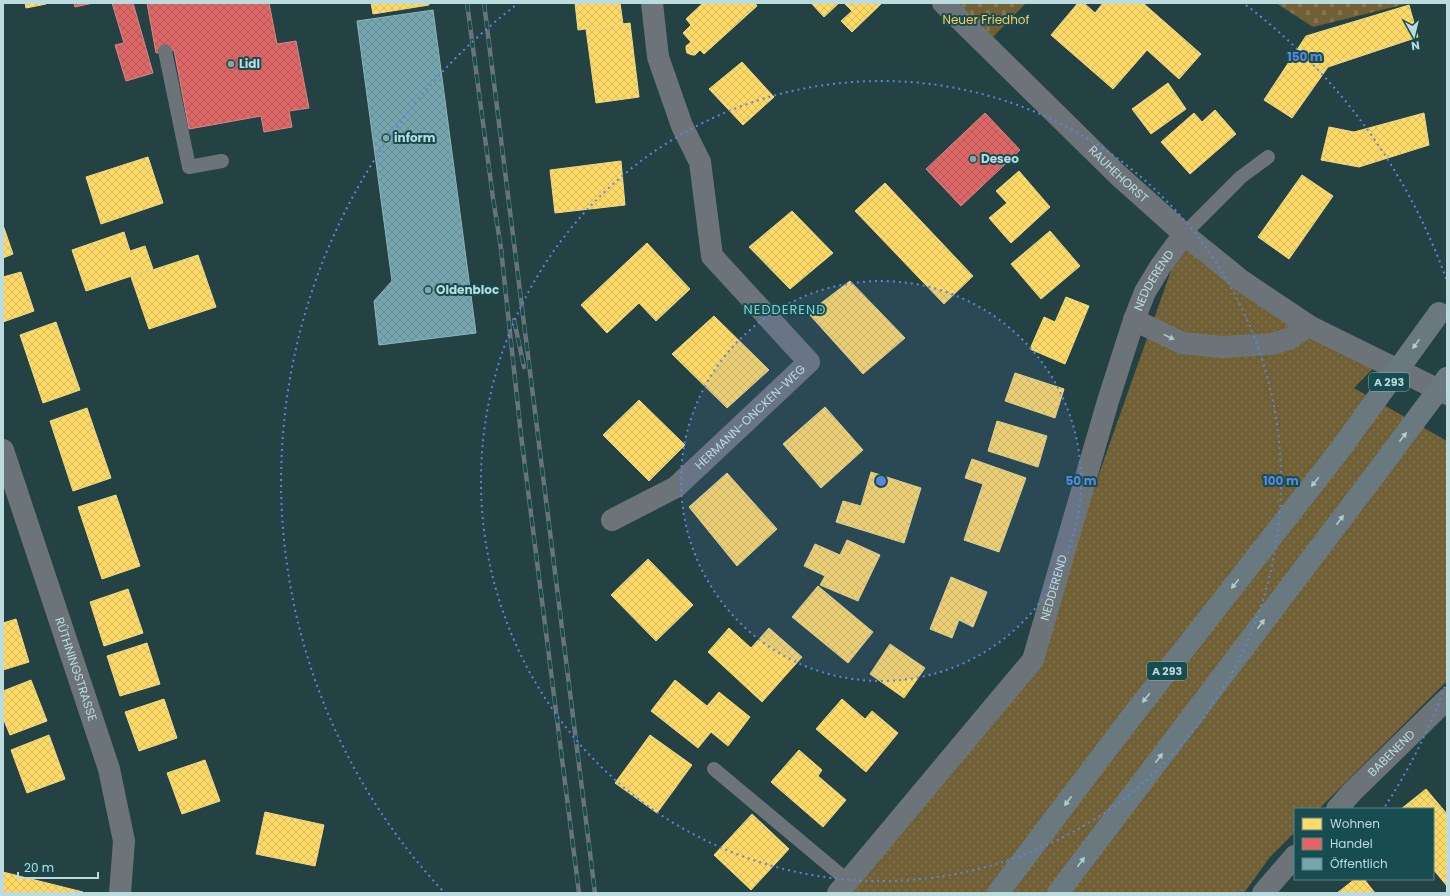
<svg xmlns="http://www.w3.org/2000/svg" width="1450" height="896" font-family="Poppins,sans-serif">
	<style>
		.grass { fill: url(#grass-dots) }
		.cemetery { fill: url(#cemetery-stones) }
		.homes { fill: url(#homes-cross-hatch); stroke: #ebda8a }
		.shops { fill: url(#shops-cross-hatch); stroke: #d5898a }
		.public { fill: url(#public-cross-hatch); stroke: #8bb5bd }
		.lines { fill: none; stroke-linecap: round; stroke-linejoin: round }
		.lane { stroke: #6c747a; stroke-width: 14 }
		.street { stroke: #6c747a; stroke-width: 22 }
		.highway { stroke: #6a787f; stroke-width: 22 }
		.rail-casing { stroke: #677579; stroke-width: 4.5 }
		.rail { stroke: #174c50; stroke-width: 3; stroke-dasharray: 9; stroke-linecap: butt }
		.highway-bridge { stroke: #6a787f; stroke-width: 22 }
		.oneway { fill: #abc6ca }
		.oneway2 { fill: #afccd0 }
		.ring { fill: none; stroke: #5c86da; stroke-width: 2; stroke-dasharray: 2 4 }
		.poi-dot { fill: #86a5a8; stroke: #174c50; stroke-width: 1.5 }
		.labels { text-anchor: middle; stroke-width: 4; stroke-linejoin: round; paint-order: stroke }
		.shield { fill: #174c50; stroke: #8ab0b3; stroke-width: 1 }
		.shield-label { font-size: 11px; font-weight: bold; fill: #bbdbde }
		.park-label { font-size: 12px; fill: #fec85f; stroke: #174c50 }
		.poi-label { font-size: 12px; font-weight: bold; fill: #bbdbde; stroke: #174c50; text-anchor: start }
		.street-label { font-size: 12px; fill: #bbdbde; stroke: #174c50 }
		.neighbourhood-label { font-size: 13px; letter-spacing: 1px; fill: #88cdd2; stroke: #174c50 }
		.centre { fill: #5c86da; stroke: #174c50; stroke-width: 2 }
		.ring-label { font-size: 12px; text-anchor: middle; font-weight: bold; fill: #5c86da; stroke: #174c50; stroke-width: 4; stroke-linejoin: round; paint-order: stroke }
	</style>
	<defs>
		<pattern id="grass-dots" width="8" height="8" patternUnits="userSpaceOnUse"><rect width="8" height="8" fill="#715f36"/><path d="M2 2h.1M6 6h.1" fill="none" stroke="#837553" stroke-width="1.8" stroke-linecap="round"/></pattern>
		<pattern id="cemetery-stones" width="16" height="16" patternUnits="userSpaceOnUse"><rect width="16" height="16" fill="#715f36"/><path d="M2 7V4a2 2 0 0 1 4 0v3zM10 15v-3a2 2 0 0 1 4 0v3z" fill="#837553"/></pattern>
		<pattern id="homes-cross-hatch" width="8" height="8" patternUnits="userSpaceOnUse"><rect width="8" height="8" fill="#ffd966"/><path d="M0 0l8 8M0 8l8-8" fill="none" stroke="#d7bb5f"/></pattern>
		<pattern id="shops-cross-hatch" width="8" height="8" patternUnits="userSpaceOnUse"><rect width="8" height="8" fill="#e06666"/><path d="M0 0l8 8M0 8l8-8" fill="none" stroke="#ae5b5c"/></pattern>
		<pattern id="public-cross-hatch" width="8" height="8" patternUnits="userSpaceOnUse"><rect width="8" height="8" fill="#76a5af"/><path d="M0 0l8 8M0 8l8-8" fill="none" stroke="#668c94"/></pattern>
	</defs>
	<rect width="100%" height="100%" fill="#244143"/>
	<path class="grass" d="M1184,234L1380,361L1354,388L1447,441V681L1319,809H1295V832L1270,857L1244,893H843L1033,660Z"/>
	<g class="cemetery">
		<path d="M943,3H1026L986,44Z"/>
		<path d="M1276,3H1410L1313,27Z"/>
	</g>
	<g class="homes">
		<path d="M25,3H46V4L26,8Z"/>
		<path d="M371,3H429V5L373,14Z"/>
		<path d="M575,3H620L623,24L578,30Z"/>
		<path d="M703,3H755L757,6L704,54L700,50L695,55H692L687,53L686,49V46L691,42L683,33L691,25L686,19Z"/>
		<path d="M811,3H839L824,17Z"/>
		<path d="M844,3H882L852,32L841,21L852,11Z"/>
		<path d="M1078,3H1084L1095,13L1103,3H1143L1201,54L1179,79L1147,50L1113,89L1051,35Z"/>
		<path d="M1409,5L1418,37L1328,67L1292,118L1264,100L1306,36Z"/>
		<path d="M630,23L639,97L596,103L586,29Z"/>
		<path d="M742,62L774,97L743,125L709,89Z"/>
		<path d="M1168,83L1186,109L1151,134L1132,109Z"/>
		<path d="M1215,110L1236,134L1190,174L1161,142L1194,113L1202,122Z"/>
		<path d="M1424,113L1429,145L1359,167L1321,160L1329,127L1354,132Z"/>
		<path d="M148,157L163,203L101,224L86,177Z"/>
		<path d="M621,161L625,205L555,213L550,170Z"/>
		<path d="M1019,171L1050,207L1011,243L989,218L1007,203L996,191Z"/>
		<path d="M1302,175L1333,196L1289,259L1258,237Z"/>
		<path d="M885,183L973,276L944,304L855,211Z"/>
		<path d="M792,211L833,253L790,289L749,247Z"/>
		<path d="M3,225L13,254L3,258Z"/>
		<path d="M1050,231L1080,266L1041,299L1011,264Z"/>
		<path d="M124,232L130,251L145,246L153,269L86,291L72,250Z"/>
		<path d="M647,243L690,289L656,321L639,303L607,333L581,305Z"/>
		<path d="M198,255L216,307L149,329L131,277Z"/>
		<path d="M21,272L34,311L3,322V277Z"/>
		<path d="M850,281L905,338L863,374L808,313Z"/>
		<path d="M1066,297L1089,306L1065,364L1030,349L1044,317L1055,322Z"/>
		<path d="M714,316L769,370L727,408L672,354Z"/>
		<path d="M56,322L80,390L43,403L20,335Z"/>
		<path d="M1015,373L1064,389L1055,418L1005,401Z"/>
		<path d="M639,400L685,445L649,481L603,435Z"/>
		<path d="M825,407L863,450L821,488L783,444Z"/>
		<path d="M87,408L111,478L73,491L50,421Z"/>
		<path d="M997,421L1047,436L1038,467L988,451Z"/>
		<path d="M972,459L1026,478L999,552L964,540L983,484L965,478Z"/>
		<path d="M871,472L921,488L904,543L836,522L843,501L861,506Z"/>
		<path d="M727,473L777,529L737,566L689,507Z"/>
		<path d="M116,495L140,566L102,579L78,507Z"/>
		<path d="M847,540L880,555L858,601L820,585L825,576L804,566L815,544L840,555Z"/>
		<path d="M648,559L693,605L656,641L611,595Z"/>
		<path d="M951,577L987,592L973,627L959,620L952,638L930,629Z"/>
		<path d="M818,586L873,632L848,663L792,617Z"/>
		<path d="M128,589L143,633L104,646L90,602Z"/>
		<path d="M16,619L29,662L3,670V623Z"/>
		<path d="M729,628L751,648L769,628L802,657L762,702L708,652Z"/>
		<path d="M147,643L160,684L120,696L107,656Z"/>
		<path d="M890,644L925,668L904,698L870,674Z"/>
		<path d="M31,680L47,721L10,735L3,718V691Z"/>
		<path d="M675,680L707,706L719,692L750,717L728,746L711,732L698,748L651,711Z"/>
		<path d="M164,699L177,738L139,751L125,712Z"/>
		<path d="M842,699L865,719L872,711L898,733L866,772L816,729Z"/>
		<path d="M49,735L65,779L27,793L11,750Z"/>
		<path d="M650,735L692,765L657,813L615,783Z"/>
		<path d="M799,750L822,770L818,776L846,800L823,827L771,782Z"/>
		<path d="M205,760L220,801L182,814L167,773Z"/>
		<path d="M1426,789L1447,814V886L1433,869V809H1401Z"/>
		<path d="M265,812L324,825L315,866L256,854Z"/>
		<path d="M752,814L789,849L751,890L714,855Z"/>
		<path d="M3,872L83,892V893H3Z"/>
		<path d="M1355,879H1364L1375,893H1337Z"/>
	</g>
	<g class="shops">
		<path d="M74,3H93L75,7Z"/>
		<path d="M112,3H133L153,73L126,81L115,45L124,43Z"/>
		<path d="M147,3H269L277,44L296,41L309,108L289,111L292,127L264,132L261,116L189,129L174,50L156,53Z"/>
		<path d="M985,113L1020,150L961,206L926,169Z"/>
	</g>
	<path class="public" d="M433,10L476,333L379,345L374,301L392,281L357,21Z"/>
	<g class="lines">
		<g class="lane">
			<path d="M165,51L189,167L222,161"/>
			<path d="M1184,234L1241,177L1268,157"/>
			<path d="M714,769L848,881"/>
		</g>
		<g class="street">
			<path id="s1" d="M943,3L1118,175L1184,234L1242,281L1309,326L1447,394"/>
			<path d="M1134,320L1182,343L1223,347L1272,344L1289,339L1309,326"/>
			<path id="s2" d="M3,450L109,769L124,841L120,893"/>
			<path id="s3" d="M612,520L676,487L809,362L712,256L700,162L682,126L658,57L652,3"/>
			<path id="s4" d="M1337,809L1352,792L1447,699"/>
			<path id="s5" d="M838,893L1033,660L1108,401L1134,320L1145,292L1160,267L1184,234"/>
			<path d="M1263,893L1295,856"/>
		</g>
		<g class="highway">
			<path d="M998,893L1129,720L1339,451"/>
			<path d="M1058,893L1380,468"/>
		</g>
		<defs>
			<g id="rail">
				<path d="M467,3L493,198L502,255"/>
				<path d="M484,3L595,893"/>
				<path d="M501,249L521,435L579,893"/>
				<path d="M514,320L524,367"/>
			</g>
		</defs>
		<use href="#rail" class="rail-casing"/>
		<use href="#rail" class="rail"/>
		<g class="highway-bridge">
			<path d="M1339,451L1439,313"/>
			<path d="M1380,468L1447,378"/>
		</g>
	</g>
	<defs><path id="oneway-solid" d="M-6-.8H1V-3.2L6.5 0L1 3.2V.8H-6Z"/></defs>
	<use class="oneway" href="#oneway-solid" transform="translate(1169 337) rotate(26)"/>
	<g class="oneway2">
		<use href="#oneway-solid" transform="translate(1416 344) rotate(126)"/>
		<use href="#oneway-solid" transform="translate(1403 437) rotate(-53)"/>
		<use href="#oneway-solid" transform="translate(1315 482) rotate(128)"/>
		<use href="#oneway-solid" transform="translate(1340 520) rotate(-53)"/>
		<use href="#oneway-solid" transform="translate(1235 584) rotate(128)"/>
		<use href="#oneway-solid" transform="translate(1261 624) rotate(-53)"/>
		<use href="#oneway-solid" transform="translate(1146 698) rotate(128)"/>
		<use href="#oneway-solid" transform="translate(1159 758) rotate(-53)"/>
		<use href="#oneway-solid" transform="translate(1068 801) rotate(127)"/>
		<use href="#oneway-solid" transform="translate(1081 862) rotate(-53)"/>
	</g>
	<circle cx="881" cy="481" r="200" fill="#5c86da" fill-opacity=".12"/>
	<g class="ring">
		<circle cx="881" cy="481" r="200"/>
		<circle cx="881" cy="481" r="400"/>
		<path d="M1447 681A600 600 0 0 1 1384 808M442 890A600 600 0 0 1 516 5M1246 5A600 600 0 0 1 1447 281"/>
	</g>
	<g class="poi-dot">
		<circle cx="231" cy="64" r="4"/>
		<circle cx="386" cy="138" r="4"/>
		<circle cx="973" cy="159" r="4"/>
		<circle cx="428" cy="290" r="4"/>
	</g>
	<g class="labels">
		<g class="shield">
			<rect x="1369" y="373" width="40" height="18" rx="3"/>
			<rect x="1147" y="662" width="40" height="18" rx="3"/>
		</g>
		<g class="shield-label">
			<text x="1389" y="386">A 293</text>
			<text x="1167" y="675">A 293</text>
		</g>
		<g class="park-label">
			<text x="986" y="24">Neuer Friedhof</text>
		</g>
		<g class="poi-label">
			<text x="239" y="68">Lidl</text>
			<text x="394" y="142">inform</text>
			<text x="981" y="163">Deseo</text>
			<text x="436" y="294">Oldenbloc</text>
		</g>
		<g class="street-label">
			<text dy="4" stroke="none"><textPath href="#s1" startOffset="245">RAUHEHORST</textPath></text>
			<text dy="4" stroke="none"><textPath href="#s5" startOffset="703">NEDDEREND</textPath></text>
			<text dy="4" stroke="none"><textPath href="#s3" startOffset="174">HERMANN-ONCKEN-WEG</textPath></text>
			<text dy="4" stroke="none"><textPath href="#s5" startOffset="379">NEDDEREND</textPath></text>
			<text dy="4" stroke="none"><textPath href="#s2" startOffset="231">RÜTHNINGSTRASSE</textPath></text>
			<text dy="4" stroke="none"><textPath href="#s4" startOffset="78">BABENEND</textPath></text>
		</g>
		<g class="neighbourhood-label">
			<text x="785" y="314">NEDDEREND</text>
		</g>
	</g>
	<circle cx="881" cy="481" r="6" class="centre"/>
	<g class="ring-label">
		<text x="1305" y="61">150 m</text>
		<text x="1081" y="485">50 m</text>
		<text x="1281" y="485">100 m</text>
	</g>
	<rect width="1450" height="896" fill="none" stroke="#bbdbde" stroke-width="8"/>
	<rect x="1294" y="808" width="140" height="72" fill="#174c50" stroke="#598589"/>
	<rect x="1302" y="818" width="20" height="12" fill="#ffd966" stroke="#598589"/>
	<text x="1330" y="828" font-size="12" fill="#bbdbde">Wohnen</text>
	<rect x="1302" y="838" width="20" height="12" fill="#e06666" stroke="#598589"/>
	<text x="1330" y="848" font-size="12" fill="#bbdbde">Handel</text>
	<rect x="1302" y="858" width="20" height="12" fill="#76a5af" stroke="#598589"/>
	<text x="1330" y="868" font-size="12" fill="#bbdbde">Öffentlich</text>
	<g transform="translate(1414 36) rotate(172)" stroke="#174c50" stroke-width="3" paint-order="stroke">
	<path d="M0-3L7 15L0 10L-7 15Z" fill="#bbdbde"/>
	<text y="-6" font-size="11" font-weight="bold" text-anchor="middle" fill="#bbdbde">N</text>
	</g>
	<path d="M18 872v6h80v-6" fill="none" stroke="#bbdbde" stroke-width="2"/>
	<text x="24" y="872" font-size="12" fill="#bbdbde" stroke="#174c50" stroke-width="3" paint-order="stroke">20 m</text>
</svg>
